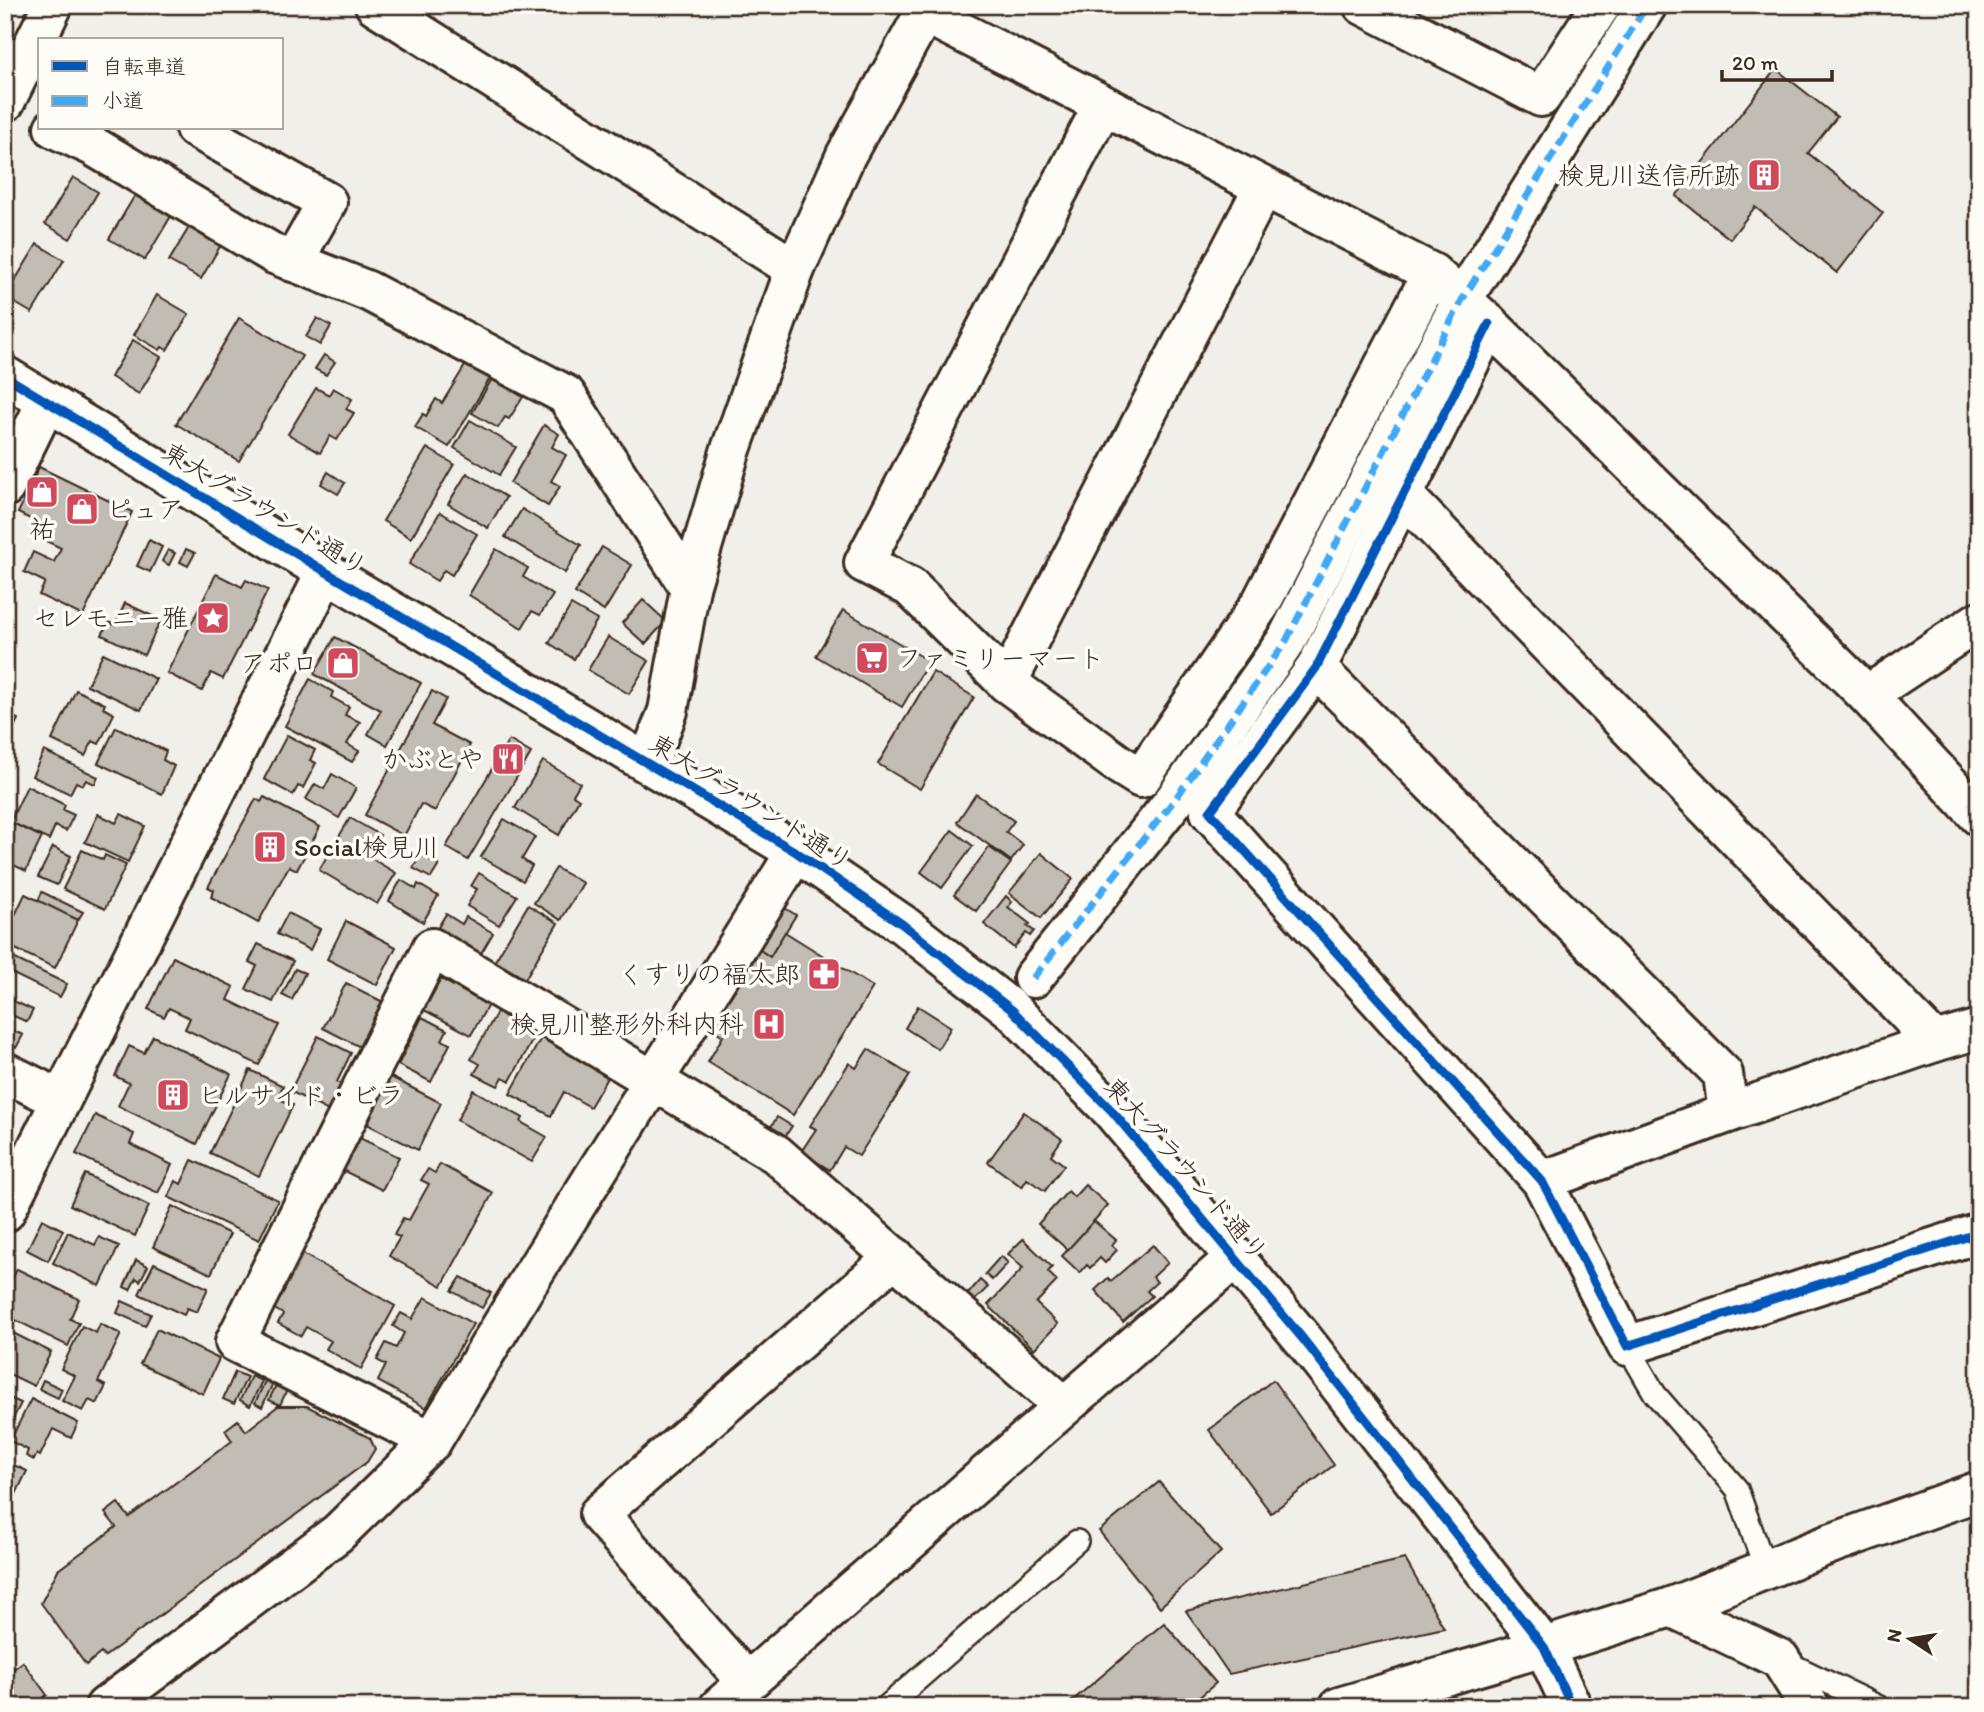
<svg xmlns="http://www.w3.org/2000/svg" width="1984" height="1712" font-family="Itim,'Klee One',sans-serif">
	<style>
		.building { fill: #c1bcb4; stroke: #3b2a1e; stroke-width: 2 }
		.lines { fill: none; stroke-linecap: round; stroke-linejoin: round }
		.lane-casing { stroke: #3b2a1e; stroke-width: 26 }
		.street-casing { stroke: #3b2a1e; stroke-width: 44 }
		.secondary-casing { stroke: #3b2a1e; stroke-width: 44 }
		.lane { stroke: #fdfcf7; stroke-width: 21 }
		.street { stroke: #fdfcf7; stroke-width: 38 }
		.secondary { stroke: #fdfcf7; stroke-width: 38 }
		.quiet { stroke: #3fa9f5; stroke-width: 7; stroke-dasharray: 14 7; stroke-linecap: butt }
		.cycleway-casing { stroke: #fdfcf7; stroke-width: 13 }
		.cycleway { stroke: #0057b8; stroke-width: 9 }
		.labels { text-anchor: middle; stroke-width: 7; stroke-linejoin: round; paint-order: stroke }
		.poi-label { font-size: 26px; fill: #3b2a1e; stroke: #fdfcf7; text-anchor: end }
		.street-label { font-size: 26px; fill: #3b2a1e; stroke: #fdfcf7 }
	</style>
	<rect width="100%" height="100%" fill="#f1efea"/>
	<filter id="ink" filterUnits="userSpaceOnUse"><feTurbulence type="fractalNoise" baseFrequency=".0143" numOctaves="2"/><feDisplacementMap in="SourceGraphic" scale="14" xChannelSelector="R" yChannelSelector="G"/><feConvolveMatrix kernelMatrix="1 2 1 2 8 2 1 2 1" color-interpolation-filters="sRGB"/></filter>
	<g filter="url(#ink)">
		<g class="building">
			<path d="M1776,69L1837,117L1808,153L1883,213L1837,273L1755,207L1730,239L1676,196Z"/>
			<path d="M73,177L98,192L70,239L45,224Z"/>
			<path d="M135,195L171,216L145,260L109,239Z"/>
			<path d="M191,224L222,243L201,279L169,261Z"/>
			<path d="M37,244L64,260L32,313L5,297Z"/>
			<path d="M157,295L189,314L167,350L162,347L160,350L134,335Z"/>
			<path d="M239,318L302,356L239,461L176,424Z"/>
			<path d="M317,318L331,326L320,345L306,337Z"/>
			<path d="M133,340L161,357L139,394L111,377Z"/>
			<path d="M324,355L335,362L326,375L315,369Z"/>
			<path d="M466,364L490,378L449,447L415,427L423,414L426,416L436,399L442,403Z"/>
			<path d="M492,379L523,397L509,419L505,417L498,428L472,413Z"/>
			<path d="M316,388L329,395L333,388L352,399L346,409L354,413L337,440L330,436L320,453L288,434Z"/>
			<path d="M470,420L516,447L499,475L454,448Z"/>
			<path d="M544,425L559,434L552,447L566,455L551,481L560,486L548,506L510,483Z"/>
			<path d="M427,448L454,464L411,538L383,521Z"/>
			<path d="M39,467L132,512L83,616L39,595L45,582L24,572L33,552L54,562L61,548L46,541L51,529L18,513Z"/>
			<path d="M328,472L345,483L338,494L321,484Z"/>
			<path d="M467,473L506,497L488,528L448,504Z"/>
			<path d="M522,509L581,545L565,573L505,537Z"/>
			<path d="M440,512L477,534L452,575L444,570L437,581L409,564Z"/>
			<path d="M149,540L162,547L150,572L137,566Z"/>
			<path d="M602,547L632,565L604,611L575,593Z"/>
			<path d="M186,549L195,553L188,566L180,562Z"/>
			<path d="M496,549L528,568L523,577L553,595L540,615L532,611L522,628L469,595Z"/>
			<path d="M168,550L175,553L169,565L162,561Z"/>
			<path d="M216,574L242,587L246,580L268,590L223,679L211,673L202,691L167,673Z"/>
			<path d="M643,600L666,621L645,644L622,623Z"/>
			<path d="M125,603L161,620L144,655L102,635L108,622L115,625Z"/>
			<path d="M571,605L597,620L574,659L549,643Z"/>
			<path d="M843,610L929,661L902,707L816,656Z"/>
			<path d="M335,637L421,683L387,745L368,734L381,710L314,674Z"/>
			<path d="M608,637L649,661L629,694L588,670Z"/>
			<path d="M103,653L156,679L141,710L87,685Z"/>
			<path d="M933,672L974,697L920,789L878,764Z"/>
			<path d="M310,679L333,692L331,697L349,707L345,715L360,722L347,744L359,751L352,762L285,726Z"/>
			<path d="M76,690L105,704L103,708L114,714L99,744L93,741L85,756L52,740Z"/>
			<path d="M432,691L446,699L432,725L470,745L435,811L421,804L404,836L365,815Z"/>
			<path d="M5,705L11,708L8,715L18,719L5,746Z"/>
			<path d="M116,727L166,751L163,760L174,766L162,794L98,763Z"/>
			<path d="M287,735L315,750L310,760L316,763L303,788L298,786L293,795L264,779Z"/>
			<path d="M509,740L531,753L468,860L446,847Z"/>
			<path d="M44,751L98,777L95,784L86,780L83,785L76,782L70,794L32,776Z"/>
			<path d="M543,761L580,783L573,795L579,799L559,835L515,808Z"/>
			<path d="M332,774L356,788L339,818L306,799L315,784L324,789Z"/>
			<path d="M27,786L65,805L63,810L74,815L66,831L55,826L49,840L10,822Z"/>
			<path d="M976,794L1014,821L1006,832L1023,845L1011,861L957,822Z"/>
			<path d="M264,797L320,827L297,870L289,866L258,923L211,897L214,890L208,887L256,799L261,802Z"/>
			<path d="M98,814L116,823L121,814L145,826L128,862L85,842Z"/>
			<path d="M350,818L380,835L367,856L396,873L377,904L319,870Z"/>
			<path d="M504,819L535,837L522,859L532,866L523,881L481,857Z"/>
			<path d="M10,822L42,837L26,871L5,861V831Z"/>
			<path d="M952,830L973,846L942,888L921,872Z"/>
			<path d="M53,847L71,856L57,885L38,877Z"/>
			<path d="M989,847L1011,863L976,911L954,895Z"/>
			<path d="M82,850L103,860L105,855L126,865L105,909L63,889Z"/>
			<path d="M1041,853L1073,879L1041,918L1009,893Z"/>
			<path d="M421,854L439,865L431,878L413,868Z"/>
			<path d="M556,868L583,883L561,920L534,903Z"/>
			<path d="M479,873L517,896L499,925L467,906L477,889L471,886Z"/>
			<path d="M401,880L416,889L418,884L438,896L423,922L389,901Z"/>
			<path d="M42,892L83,912L78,920L38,901Z"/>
			<path d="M25,894L78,920L55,968L5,944V936Z"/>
			<path d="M1006,896L1012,902L1008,907L1030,924L1027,926L1034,931L1030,936L1026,933L1014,948L984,924Z"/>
			<path d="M528,905L558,923L525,979L495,961Z"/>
			<path d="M780,905L796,915L770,957L754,947Z"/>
			<path d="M288,913L320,929L310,950L277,934Z"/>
			<path d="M446,914L462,924L466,917L493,933L480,955L437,929Z"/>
			<path d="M346,921L396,947L377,985L327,959Z"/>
			<path d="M785,932L873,987L793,1115L708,1062L723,1036L711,1028L760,950L770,957Z"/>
			<path d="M258,944L293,961L273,1002L246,989L257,966L249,962Z"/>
			<path d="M173,957L234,987L228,1000L279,1025L259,1065L185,1029L190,1018L169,1008L164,1017L148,1009Z"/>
			<path d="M13,958L67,984L60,997L7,971Z"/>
			<path d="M295,969L305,973L292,1000L282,995Z"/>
			<path d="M441,979L488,1005L471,1035L424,1010Z"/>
			<path d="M346,983L385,1003L362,1048L323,1028Z"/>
			<path d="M5,997L33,1010L27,1022L5,1012Z"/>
			<path d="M918,1006L951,1027L938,1049L905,1028Z"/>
			<path d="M497,1012L536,1034L510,1081L503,1077L498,1086L474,1074L480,1064L471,1059Z"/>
			<path d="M422,1017L447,1030L442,1040L450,1044L431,1082L398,1065Z"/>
			<path d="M5,1027L23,1035L16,1048L5,1042Z"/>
			<path d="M153,1036L231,1074L197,1144L118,1106L129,1083L115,1076L129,1046L144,1053Z"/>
			<path d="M318,1036L351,1053L337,1082L345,1087L332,1113L290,1091Z"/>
			<path d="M541,1038L608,1076L590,1107L564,1092L551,1116L510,1094Z"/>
			<path d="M868,1049L910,1075L859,1156L844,1147L830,1170L801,1152L816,1129L810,1126L849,1063L856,1068Z"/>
			<path d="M250,1070L283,1086L277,1098L293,1105L259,1176L210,1153Z"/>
			<path d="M387,1075L441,1103L418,1150L363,1122Z"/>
			<path d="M473,1090L523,1118L521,1122L547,1137L532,1162L457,1120Z"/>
			<path d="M1024,1112L1062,1139L1051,1155L1064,1165L1045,1191L1027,1179L1022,1187L988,1162Z"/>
			<path d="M95,1115L134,1134L130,1144L172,1165L158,1193L76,1154Z"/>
			<path d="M777,1117L792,1126L784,1138L769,1130Z"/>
			<path d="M358,1137L399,1157L382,1190L342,1170Z"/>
			<path d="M192,1160L278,1200L259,1240L168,1197L176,1181L181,1184Z"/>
			<path d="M440,1164L493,1193L442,1286L389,1256L400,1237L394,1235L403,1218L409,1220L429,1184L421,1180L428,1169L435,1173Z"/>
			<path d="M85,1174L149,1206L135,1236L70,1205Z"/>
			<path d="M1085,1185L1108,1205L1068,1250L1038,1224L1068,1191L1074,1197Z"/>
			<path d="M172,1206L230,1234L211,1274L153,1247Z"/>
			<path d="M42,1219L63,1230L48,1261L27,1250Z"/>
			<path d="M1094,1221L1116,1240L1112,1245L1117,1250L1105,1263L1100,1258L1090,1268L1087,1265L1080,1273L1062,1256Z"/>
			<path d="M68,1232L95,1245L99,1237L119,1246L100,1286L53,1263Z"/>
			<path d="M1023,1239L1052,1267L1048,1272L1057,1281L1036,1303L1058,1324L1034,1349L988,1305L1023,1268L1008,1254Z"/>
			<path d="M1153,1245L1168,1263L1153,1277L1157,1282L1147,1291L1152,1296L1123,1322L1095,1290L1108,1278L1111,1281Z"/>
			<path d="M301,1253L395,1306L361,1369L326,1349L331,1341L306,1327L301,1336L278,1323L283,1314L271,1307Z"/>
			<path d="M1001,1256L1008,1263L992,1280L985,1274Z"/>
			<path d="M136,1260L148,1266L140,1281L136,1278L130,1290L124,1287Z"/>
			<path d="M154,1263L208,1288L197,1312L187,1308L184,1315L139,1294Z"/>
			<path d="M17,1269L79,1299L70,1319L79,1323L68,1346L5,1315V1294Z"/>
			<path d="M461,1277L491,1293L482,1308L452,1291Z"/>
			<path d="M980,1280L988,1287L974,1301L967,1295Z"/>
			<path d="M425,1297L473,1324L426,1408L378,1381L386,1365L377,1360L386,1343L396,1348L404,1333L393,1326L401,1313L412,1319Z"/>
			<path d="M122,1301L151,1314L145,1326L117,1313Z"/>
			<path d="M100,1324L121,1334L98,1382L106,1386L97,1404L89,1400L83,1411L62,1401L75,1376L61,1369L82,1326L96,1333Z"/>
			<path d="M5,1329L51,1352L34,1386L5,1372Z"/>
			<path d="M157,1329L219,1359L203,1394L140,1364Z"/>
			<path d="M235,1372L247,1377L234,1404L223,1399Z"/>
			<path d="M251,1376L262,1381L250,1406L240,1400Z"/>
			<path d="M266,1379L273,1383L262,1407L255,1403Z"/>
			<path d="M43,1380L62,1389L58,1398L39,1389Z"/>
			<path d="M1273,1380L1334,1465L1271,1513L1209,1430Z"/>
			<path d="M276,1385L287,1390L280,1405L269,1400Z"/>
			<path d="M5,1396L21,1403L5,1435Z"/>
			<path d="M31,1399L78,1423L71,1438L53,1429L40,1456L37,1454L34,1460L26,1456L28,1450L10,1441Z"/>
			<path d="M278,1406H307L370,1438L375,1449L367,1462L104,1657L101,1653L86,1665L41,1603L58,1570L116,1527L105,1513L118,1503L129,1517L232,1441L225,1430L238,1420L246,1431Z"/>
			<path d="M5,1461L27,1471L5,1517Z"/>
			<path d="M1159,1482L1221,1552L1160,1607L1099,1531Z"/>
			<path d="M1405,1559L1444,1628L1229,1674L1186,1611Z"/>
			<path d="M1164,1623L1216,1683L1188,1707H1065Z"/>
			<path d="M23,1662L47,1695L31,1707H5V1675Z"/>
		</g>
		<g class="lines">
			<defs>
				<g id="lane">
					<path d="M1627,1346L1655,1394L1737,1489L1765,1568"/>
					<path d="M1788,1663L1879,1707"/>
					<path d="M886,1707L1077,1541"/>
				</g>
				<g id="street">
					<path d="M375,5L795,269"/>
					<path d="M1363,5L1541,97L1601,5"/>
					<path d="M924,13L1432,273L1489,324L1867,695L1979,816"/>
					<path d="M5,102L53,5"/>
					<path d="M54,128L93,146L274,254L368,291L566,395L690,588"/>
					<path d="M195,128L327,202L293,262"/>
					<path d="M1263,188L1007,683L1120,765L1141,778L1261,603L1432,273"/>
					<path d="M1489,324L1316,668L1210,812L1542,1181L1627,1346L1979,1233"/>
					<path d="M5,487L47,401"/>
					<path d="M1403,495L1935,1042L1728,1113"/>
					<path d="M1316,668L1723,1074L1728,1113L1542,1181"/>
					<path d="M1007,683L910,587L864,563L1103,105"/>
					<path d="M1033,978L1176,798L1286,641L1462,300L1647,5"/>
					<path d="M1935,1042L1979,1029"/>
					<path d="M5,1072L61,1100"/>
					<path d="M432,1441L235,1342L432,948L776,1154L1064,1406"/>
					<path d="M1830,1544L1979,1491"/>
					<path d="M1671,1607L1780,1659L1810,1707"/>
					<path d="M747,1682L599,1514L895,1257"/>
					<path d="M105,1707L338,1533L432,1441L525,1287L796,852"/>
					<path d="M719,1707L1236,1257"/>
				</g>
				<g id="secondary">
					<path d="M5,376L326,572L796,852L902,924L1012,1010L1112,1111L1303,1339L1544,1647L1572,1707"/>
					<path d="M1867,695L1979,621"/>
					<path d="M648,763L668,711L690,588L730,452L795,269L846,155L929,5"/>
					<path d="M5,1212L326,572"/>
					<path d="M1339,1707L1544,1647L1671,1607L1830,1544"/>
				</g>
			</defs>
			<use href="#lane" class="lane-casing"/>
			<use href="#street" class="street-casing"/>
			<use href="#secondary" class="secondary-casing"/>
			<use href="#lane" class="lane"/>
			<use href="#street" class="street"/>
			<use href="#secondary" class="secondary"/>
			<path class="quiet" d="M1033,978L1176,798L1286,641L1462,300L1647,5"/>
			<defs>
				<g id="cycleway">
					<path d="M1489,324L1316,668L1210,812L1542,1181L1627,1346L1979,1233"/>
					<path d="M5,376L326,572L796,852L902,924L1012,1010L1112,1111L1303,1339L1544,1647L1572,1707"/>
				</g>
			</defs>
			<use href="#cycleway" class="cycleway-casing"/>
			<use href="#cycleway" class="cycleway"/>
		</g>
	</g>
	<defs>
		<symbol id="building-square" viewBox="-11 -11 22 22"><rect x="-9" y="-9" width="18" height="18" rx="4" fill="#d1495b" stroke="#fdfcf7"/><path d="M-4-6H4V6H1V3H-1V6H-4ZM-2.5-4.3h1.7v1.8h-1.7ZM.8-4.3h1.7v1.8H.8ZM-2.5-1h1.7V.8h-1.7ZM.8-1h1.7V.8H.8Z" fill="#fff"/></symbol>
		<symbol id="shop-square" viewBox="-11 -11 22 22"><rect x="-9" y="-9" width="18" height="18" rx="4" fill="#d1495b" stroke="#fdfcf7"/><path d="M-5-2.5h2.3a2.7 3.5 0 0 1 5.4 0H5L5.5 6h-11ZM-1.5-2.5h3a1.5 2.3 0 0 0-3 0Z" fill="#fff"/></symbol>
		<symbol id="sight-square" viewBox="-11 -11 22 22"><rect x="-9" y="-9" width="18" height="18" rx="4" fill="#d1495b" stroke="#fdfcf7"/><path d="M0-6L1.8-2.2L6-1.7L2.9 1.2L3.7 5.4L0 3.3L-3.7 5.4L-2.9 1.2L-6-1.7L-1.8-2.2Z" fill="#fff"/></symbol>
		<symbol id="supermarket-square" viewBox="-11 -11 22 22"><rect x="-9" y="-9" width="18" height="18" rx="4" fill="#d1495b" stroke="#fdfcf7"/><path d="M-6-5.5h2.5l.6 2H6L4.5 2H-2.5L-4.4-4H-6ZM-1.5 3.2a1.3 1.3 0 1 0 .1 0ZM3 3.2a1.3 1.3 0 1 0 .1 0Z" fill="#fff"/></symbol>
		<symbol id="restaurant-square" viewBox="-11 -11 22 22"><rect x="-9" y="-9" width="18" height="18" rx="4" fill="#d1495b" stroke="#fdfcf7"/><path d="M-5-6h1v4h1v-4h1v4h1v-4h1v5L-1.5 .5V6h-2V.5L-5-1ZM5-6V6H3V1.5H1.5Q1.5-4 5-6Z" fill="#fff"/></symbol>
		<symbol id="pharmacy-square" viewBox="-11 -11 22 22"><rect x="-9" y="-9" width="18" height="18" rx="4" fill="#d1495b" stroke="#fdfcf7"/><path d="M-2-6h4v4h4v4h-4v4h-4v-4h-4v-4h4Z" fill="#fff"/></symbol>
		<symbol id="hospital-square" viewBox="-11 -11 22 22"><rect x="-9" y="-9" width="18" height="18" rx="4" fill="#d1495b" stroke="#fdfcf7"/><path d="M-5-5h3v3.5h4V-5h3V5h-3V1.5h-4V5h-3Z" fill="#fff"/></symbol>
	</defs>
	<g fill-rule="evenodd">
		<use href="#building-square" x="1745" y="156" width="38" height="38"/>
		<use href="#shop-square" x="23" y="473" width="38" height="38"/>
		<use href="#shop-square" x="63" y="490" width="38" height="38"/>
		<use href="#sight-square" x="194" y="599" width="38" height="38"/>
		<use href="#supermarket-square" x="853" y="639" width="38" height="38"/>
		<use href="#shop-square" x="324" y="644" width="38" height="38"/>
		<use href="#restaurant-square" x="489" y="740" width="38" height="38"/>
		<use href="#building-square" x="251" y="828" width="38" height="38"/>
		<use href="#pharmacy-square" x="805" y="955" width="38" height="38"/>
		<use href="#hospital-square" x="750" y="1005" width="38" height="38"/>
		<use href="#building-square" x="154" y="1076" width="38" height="38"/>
	</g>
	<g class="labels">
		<g class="poi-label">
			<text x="1740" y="184">検見川送信所跡</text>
			<text x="106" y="518" text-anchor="start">ピュア</text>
			<text x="42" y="538" text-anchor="middle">祐</text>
			<text x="188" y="627">セレモニー雅</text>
			<text x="896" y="667" text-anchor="start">ファミリーマート</text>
			<text x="318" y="672">アポロ</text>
			<text x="484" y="768">かぶとや</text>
			<text x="294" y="856" text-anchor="start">Social検見川</text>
			<text x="800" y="983">くすりの福太郎</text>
			<text x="744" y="1033">検見川整形外科内科</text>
			<text x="198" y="1104" text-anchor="start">ヒルサイド・ビラ</text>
		</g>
		<g class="street-label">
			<text transform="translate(265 509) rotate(31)" y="9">東大グラウンド通り</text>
			<text transform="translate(751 802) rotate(32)" y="9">東大グラウンド通り</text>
			<text transform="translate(1186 1169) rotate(49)" y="9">東大グラウンド通り</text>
		</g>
	</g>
	<rect width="1984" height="1712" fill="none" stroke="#fdfcf7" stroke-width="28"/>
	<rect x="14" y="14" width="1956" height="1684" fill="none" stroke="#3b2a1e" stroke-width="2.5" filter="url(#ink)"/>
	<rect x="38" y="38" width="245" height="91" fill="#fdfcf7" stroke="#afa8a0" stroke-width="2"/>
	<rect x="52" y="61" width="35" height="10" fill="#0057b8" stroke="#afa8a0" stroke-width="2"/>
	<text x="102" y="74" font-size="21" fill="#3b2a1e">自転車道</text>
	<rect x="52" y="96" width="35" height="10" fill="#3fa9f5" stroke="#afa8a0" stroke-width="2"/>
	<text x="102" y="108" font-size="21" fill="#3b2a1e">小道</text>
	<g transform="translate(1910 1639) rotate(282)" stroke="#fdfcf7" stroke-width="5" paint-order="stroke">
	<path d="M0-5L12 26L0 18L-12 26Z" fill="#3b2a1e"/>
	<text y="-10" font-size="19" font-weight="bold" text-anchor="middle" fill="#3b2a1e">N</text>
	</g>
	<path d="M1722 70v10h110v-10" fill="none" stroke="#3b2a1e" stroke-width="3.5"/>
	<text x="1732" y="70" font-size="21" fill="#3b2a1e" stroke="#fdfcf7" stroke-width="5" paint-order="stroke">20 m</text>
</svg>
